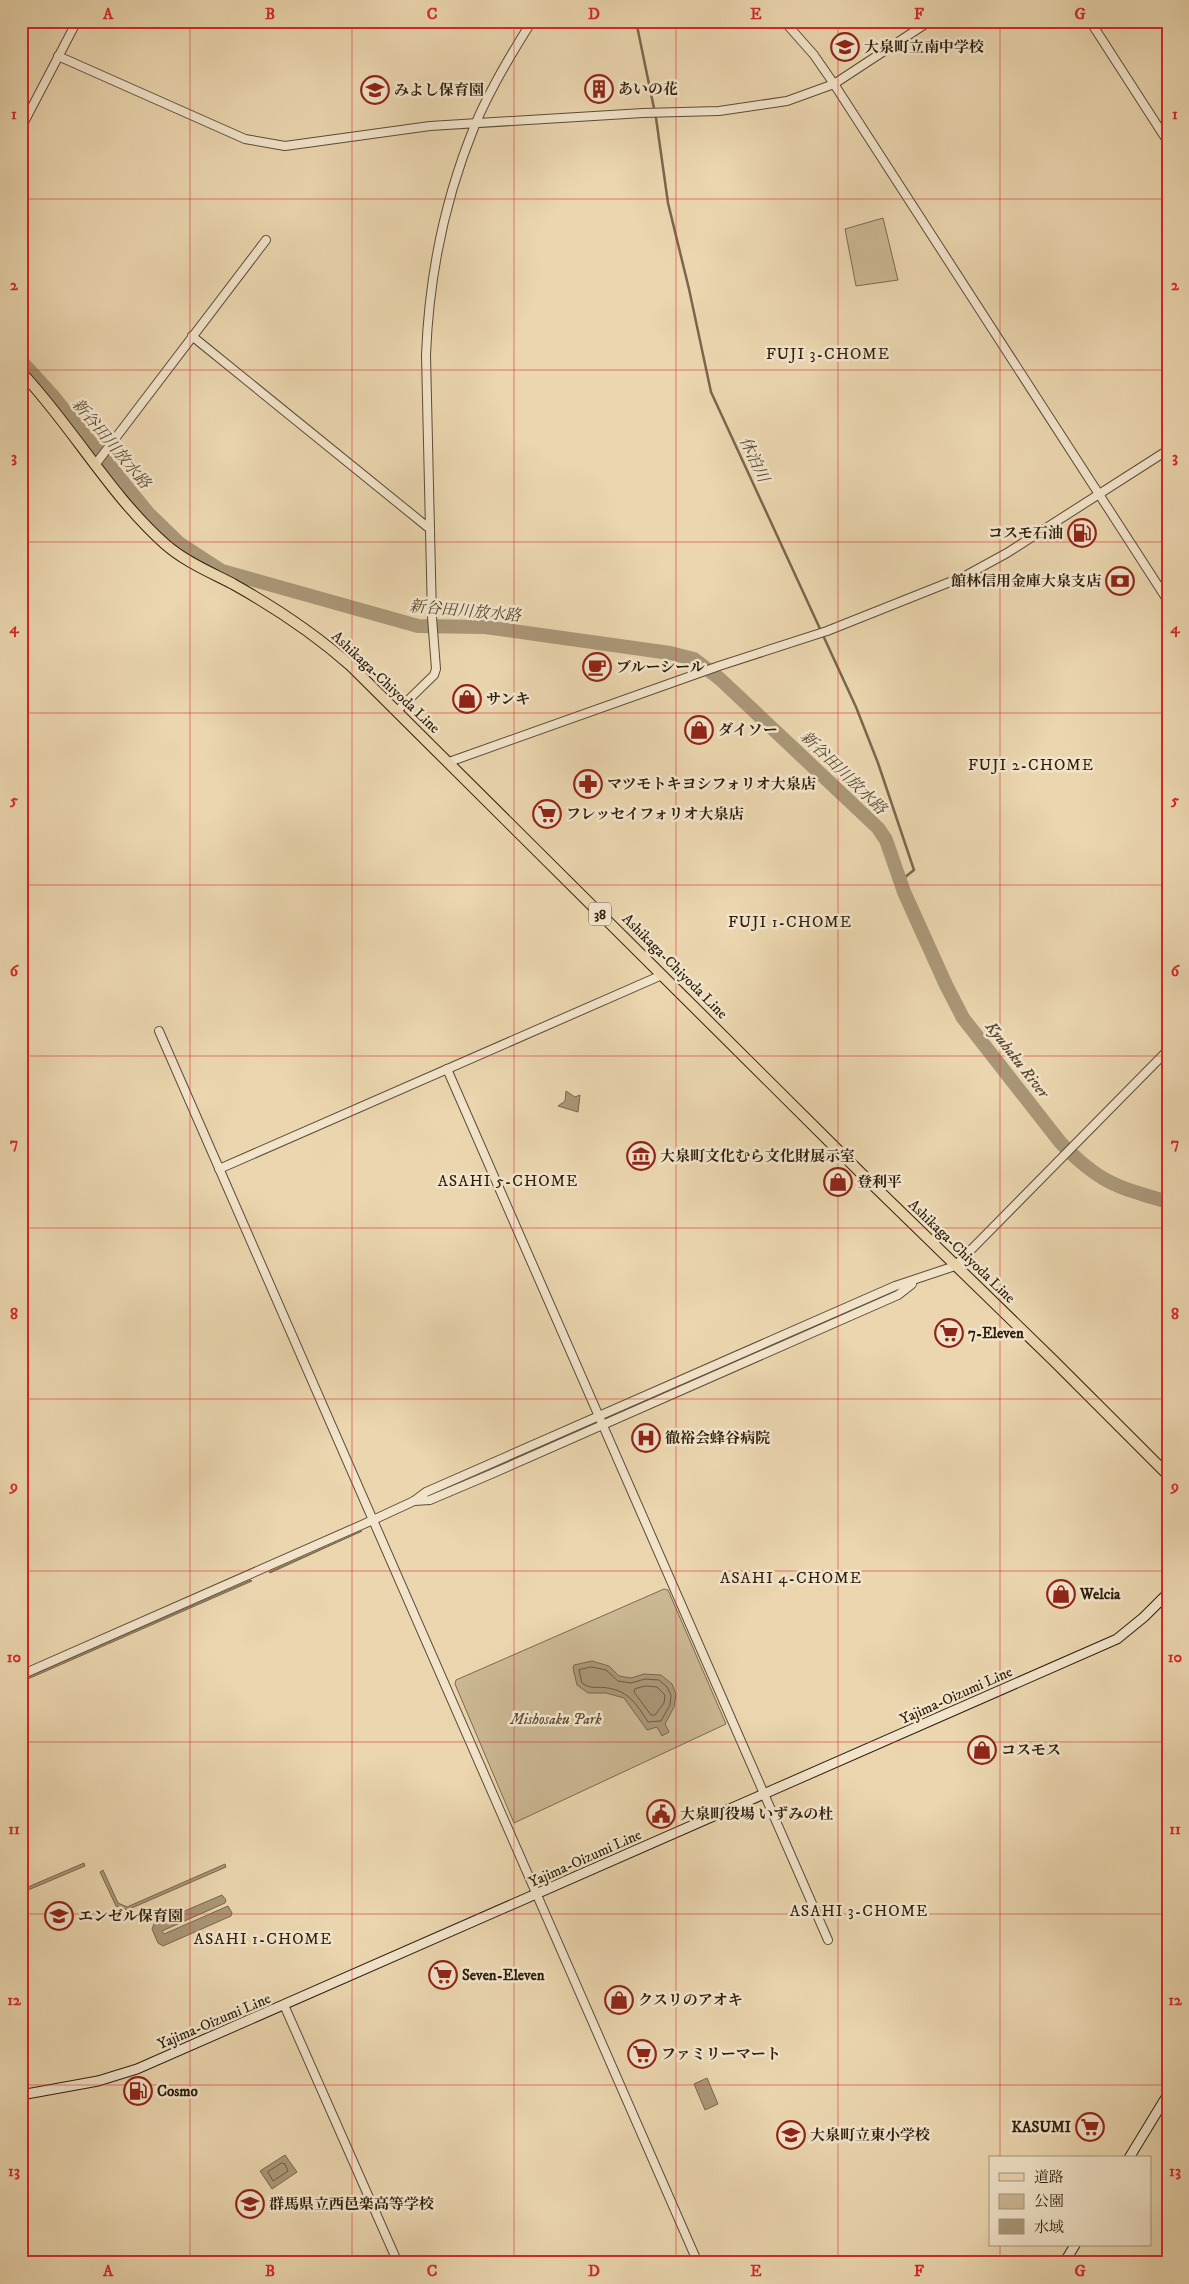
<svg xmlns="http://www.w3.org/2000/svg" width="1189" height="2284" font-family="'IM FELL DW Pica','Noto Serif JP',serif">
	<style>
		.green { fill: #cbb793; stroke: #7c6a50 }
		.water { fill: #aa9778; stroke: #78674d }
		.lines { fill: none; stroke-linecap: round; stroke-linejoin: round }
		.shore { stroke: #6c5a42; stroke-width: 1 }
		.stream { stroke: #78674d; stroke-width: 2.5 }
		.river { stroke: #aa9778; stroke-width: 14 }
		.tertiary-casing { stroke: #5c4c35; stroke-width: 10 }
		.secondary-casing { stroke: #2d1e0c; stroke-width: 11 }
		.primary-casing { stroke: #2d1e0c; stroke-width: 12 }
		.tertiary { stroke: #f2e4cb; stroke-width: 8 }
		.secondary { stroke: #f2e4cb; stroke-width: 9 }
		.primary { stroke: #ebd6af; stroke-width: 10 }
		.grid { fill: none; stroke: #d62828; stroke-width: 1; stroke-opacity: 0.55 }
		.labels { text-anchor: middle; stroke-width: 5; stroke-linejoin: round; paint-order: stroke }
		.shield { fill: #f2e4cb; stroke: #685945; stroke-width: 1 }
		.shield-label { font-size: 14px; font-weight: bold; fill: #2d1e0c }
		.poi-label { font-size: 15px; font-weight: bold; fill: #2d1e0c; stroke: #f2e4cb; text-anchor: start }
		.street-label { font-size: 15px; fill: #2d1e0c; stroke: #f2e4cb }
		.park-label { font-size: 15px; font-style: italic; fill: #5c4c34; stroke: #f2e4cb }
		.neighbourhood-label { font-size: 16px; letter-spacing: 1px; fill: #2d1e0c; stroke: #f2e4cb }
		.water-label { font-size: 16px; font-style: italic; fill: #594832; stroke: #f2e4cb }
		.neatline { fill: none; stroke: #d62828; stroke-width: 2 }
		.grid-label { font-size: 16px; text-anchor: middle; font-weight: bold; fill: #d62828 }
	</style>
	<rect width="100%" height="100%" fill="#ebd6af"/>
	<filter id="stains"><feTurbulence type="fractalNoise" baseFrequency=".004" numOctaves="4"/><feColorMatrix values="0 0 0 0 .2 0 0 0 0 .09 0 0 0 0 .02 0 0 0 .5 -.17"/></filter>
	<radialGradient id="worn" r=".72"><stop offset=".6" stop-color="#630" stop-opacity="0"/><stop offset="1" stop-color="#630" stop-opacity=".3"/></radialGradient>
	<g class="green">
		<path d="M883,218L898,280L856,286L845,229Z"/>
		<path d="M664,1589L668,1590L726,1724L514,1823L455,1684L456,1680Z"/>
	</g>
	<g class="water">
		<path d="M566,1091L575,1097L580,1095L578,1112L558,1106L565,1101Z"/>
		<path d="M362,1531L270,1573L269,1572Z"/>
		<path d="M251,1580L252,1581L21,1682V1680Z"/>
		<path d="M592,1661L609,1666L619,1676L631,1678L644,1674L661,1675L672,1684L676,1694L674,1707L665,1724L669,1732L662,1736L657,1727L647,1730L624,1698L606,1693H588L577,1685L573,1668L574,1665Z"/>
		<path d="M84,1863L85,1866L21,1893V1890Z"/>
		<path d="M225,1864L226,1867L127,1910L116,1906L100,1872L103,1870L118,1903L127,1907Z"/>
		<path d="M222,1895L226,1900L225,1903L162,1931L164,1934L228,1906L232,1913L231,1916L163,1946L158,1943L152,1929L154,1924Z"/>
		<path d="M707,2078L718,2104L705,2110L694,2084Z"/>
		<path d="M285,2155L297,2172L272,2189L260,2171Z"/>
	</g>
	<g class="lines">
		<g class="shore">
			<path d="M592,1667L606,1670L618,1681L631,1683L645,1679L659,1680L667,1687L671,1695L670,1705L661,1721L648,1722C637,1705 630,1692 608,1688C597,1686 591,1690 582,1683L579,1670Z"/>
			<path d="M646,1686L657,1687L665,1695L664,1703L655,1715H651L634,1692L635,1689Z"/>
			<path d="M282,2163L285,2164L288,2171L273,2181L268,2172Z"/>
		</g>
		<path class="stream" d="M636,21L656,118L668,203L689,289L711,392L856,707L878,763L914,870L900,881"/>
		<path class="river" d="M21,361L52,395L148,513L179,543L222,571L418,626L485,627L670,653L694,659L720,679L878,828L886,840L904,892L946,985L963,1018L1060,1142C1098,1182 1116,1187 1168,1202"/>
		<defs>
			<g id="tertiary">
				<path d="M784,21L814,55L834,84L1168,601"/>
				<path d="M1090,21L1168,142"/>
				<path d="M58,56L245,139L285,146L430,126L643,113L719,111L787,101L834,84L930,21"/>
				<path d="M21,128L77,21"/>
				<path d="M192,336L430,529"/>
				<path d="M95,465L266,240"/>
				<path d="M397,711L434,675L436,669L432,617L426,355C429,276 445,198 475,125C490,89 511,54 532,21"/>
				<path d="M449,762L719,666L827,631L965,576L1007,553L1168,450"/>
				<path d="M159,1031L698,2263"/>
				<path d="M447,1069L828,1940"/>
				<path d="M219,1169L662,975"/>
				<path d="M414,1501L430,1500L489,1475L898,1295L912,1284"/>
				<path d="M21,1675L373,1520L414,1501L426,1492L895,1286L955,1266L1168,1050"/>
				<path d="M284,2005L398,2263"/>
			</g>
			<g id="secondary">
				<path d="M21,2095L98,2081L137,2069L1117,1639L1144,1617L1168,1593"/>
				<path d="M1129,2158L1168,2094"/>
				<path d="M1064,2263L1075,2245"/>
			</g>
			<path id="primary" d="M21,372C72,426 109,494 165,544C184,561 210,572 233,584C276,608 315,634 351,666L871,1183L1054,1361L1168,1475"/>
		</defs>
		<use href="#tertiary" class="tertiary-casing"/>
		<use href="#secondary" class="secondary-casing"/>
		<use href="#primary" class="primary-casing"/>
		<use href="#tertiary" class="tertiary"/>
		<use href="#secondary" class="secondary"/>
		<use href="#primary" class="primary"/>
	</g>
	<path class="grid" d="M190,21V2263M352,21V2263M514,21V2263M676,21V2263M838,21V2263M1000,21V2158M21,199H1168M21,370H1168M21,542H1168M21,713H1168M21,885H1168M21,1056H1168M21,1228H1168M21,1399H1168M21,1571H1168M21,1742H1168M21,1914H1168M21,2085H1168M1000,2245V2263"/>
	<defs>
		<symbol id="school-ring" viewBox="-11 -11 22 22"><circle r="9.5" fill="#f2e4cb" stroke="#8f2418" stroke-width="1.5"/><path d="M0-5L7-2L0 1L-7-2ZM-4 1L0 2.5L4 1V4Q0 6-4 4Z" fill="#8f2418"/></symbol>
		<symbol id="building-ring" viewBox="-11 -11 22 22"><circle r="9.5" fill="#f2e4cb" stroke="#8f2418" stroke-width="1.5"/><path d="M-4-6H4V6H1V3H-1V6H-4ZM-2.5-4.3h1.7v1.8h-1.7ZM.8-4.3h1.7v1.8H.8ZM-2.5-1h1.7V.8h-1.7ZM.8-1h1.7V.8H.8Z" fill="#8f2418"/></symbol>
		<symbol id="fuel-ring" viewBox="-11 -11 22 22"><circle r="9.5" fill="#f2e4cb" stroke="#8f2418" stroke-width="1.5"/><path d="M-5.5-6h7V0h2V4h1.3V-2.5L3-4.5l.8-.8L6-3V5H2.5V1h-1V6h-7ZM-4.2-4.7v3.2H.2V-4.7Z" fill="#8f2418"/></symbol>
		<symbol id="bank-ring" viewBox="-11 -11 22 22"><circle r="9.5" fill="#f2e4cb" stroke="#8f2418" stroke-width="1.5"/><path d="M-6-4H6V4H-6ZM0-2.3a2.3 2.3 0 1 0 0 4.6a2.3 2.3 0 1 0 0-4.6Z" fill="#8f2418"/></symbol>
		<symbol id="cafe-ring" viewBox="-11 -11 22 22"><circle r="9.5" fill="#f2e4cb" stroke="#8f2418" stroke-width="1.5"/><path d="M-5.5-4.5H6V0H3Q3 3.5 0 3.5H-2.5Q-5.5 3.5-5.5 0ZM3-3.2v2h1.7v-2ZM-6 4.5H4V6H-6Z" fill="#8f2418"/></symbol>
		<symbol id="shop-ring" viewBox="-11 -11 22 22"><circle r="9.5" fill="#f2e4cb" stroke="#8f2418" stroke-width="1.5"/><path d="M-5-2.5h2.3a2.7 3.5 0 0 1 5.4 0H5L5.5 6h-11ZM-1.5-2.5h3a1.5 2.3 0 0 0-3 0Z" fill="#8f2418"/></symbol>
		<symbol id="pharmacy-ring" viewBox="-11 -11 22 22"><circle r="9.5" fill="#f2e4cb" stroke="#8f2418" stroke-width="1.5"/><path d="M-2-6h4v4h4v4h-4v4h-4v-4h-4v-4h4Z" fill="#8f2418"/></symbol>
		<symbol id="supermarket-ring" viewBox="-11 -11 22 22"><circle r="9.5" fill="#f2e4cb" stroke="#8f2418" stroke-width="1.5"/><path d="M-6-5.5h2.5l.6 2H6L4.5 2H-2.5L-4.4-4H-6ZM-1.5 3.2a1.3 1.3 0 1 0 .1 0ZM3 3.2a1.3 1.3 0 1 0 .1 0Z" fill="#8f2418"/></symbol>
		<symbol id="museum-ring" viewBox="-11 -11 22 22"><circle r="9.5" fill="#f2e4cb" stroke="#8f2418" stroke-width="1.5"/><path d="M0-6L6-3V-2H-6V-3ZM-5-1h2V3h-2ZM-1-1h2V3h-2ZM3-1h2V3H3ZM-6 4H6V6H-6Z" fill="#8f2418"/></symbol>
		<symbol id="hospital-ring" viewBox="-11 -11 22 22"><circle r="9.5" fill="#f2e4cb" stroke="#8f2418" stroke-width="1.5"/><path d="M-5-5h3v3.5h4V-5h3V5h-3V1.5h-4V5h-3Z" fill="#8f2418"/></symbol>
		<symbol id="civic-ring" viewBox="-11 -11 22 22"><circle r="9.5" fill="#f2e4cb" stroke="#8f2418" stroke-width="1.5"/><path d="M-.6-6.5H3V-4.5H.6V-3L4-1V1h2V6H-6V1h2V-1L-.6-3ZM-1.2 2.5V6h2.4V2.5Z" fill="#8f2418"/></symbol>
	</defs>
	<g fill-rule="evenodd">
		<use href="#school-ring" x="829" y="31" width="32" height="32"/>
		<use href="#building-ring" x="583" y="73" width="32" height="32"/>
		<use href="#school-ring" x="359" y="74" width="32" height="32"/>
		<use href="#fuel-ring" x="1066" y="517" width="32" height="32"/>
		<use href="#bank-ring" x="1104" y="565" width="32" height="32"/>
		<use href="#cafe-ring" x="581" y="651" width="32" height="32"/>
		<use href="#shop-ring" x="451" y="683" width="32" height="32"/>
		<use href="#shop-ring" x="683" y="714" width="32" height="32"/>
		<use href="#pharmacy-ring" x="572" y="768" width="32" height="32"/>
		<use href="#supermarket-ring" x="531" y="798" width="32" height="32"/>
		<use href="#museum-ring" x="625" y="1140" width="32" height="32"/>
		<use href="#shop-ring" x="822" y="1166" width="32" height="32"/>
		<use href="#supermarket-ring" x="933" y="1317" width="32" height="32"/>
		<use href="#hospital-ring" x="630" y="1422" width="32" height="32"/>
		<use href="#shop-ring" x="1045" y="1578" width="32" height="32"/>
		<use href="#shop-ring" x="966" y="1734" width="32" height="32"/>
		<use href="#civic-ring" x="645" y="1798" width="32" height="32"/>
		<use href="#school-ring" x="43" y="1900" width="32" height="32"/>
		<use href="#supermarket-ring" x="427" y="1959" width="32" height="32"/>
		<use href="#shop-ring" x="603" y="1984" width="32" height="32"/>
		<use href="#supermarket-ring" x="626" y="2038" width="32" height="32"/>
		<use href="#fuel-ring" x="122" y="2075" width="32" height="32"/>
		<use href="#supermarket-ring" x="1074" y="2111" width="32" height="32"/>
		<use href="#school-ring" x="775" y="2119" width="32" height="32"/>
		<use href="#school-ring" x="234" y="2188" width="32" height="32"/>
	</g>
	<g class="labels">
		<rect class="shield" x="589" y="902.5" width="22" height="23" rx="4"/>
		<g class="shield-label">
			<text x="600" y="919">38</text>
		</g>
		<g class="poi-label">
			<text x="864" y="52">大泉町立南中学校</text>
			<text x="618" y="94">あいの花</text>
			<text x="394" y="95">みよし保育園</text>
			<text x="1063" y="538" text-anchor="end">コスモ石油</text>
			<text x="1101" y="586" text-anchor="end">館林信用金庫大泉支店</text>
			<text x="616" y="672">ブルーシール</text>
			<text x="486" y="704">サンキ</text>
			<text x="718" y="735">ダイソー</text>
			<text x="607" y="789">マツモトキヨシフォリオ大泉店</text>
			<text x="566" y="819">フレッセイフォリオ大泉店</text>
			<text x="660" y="1161">大泉町文化むら文化財展示室</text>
			<text x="857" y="1187">登利平</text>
			<text x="968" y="1338">7-Eleven</text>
			<text x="665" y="1443">徹裕会蜂谷病院</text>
			<text x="1080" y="1599">Welcia</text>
			<text x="1001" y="1755">コスモス</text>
			<text x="680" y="1819">大泉町役場 いずみの杜</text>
			<text x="78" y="1921">エンゼル保育園</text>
			<text x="462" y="1980">Seven-Eleven</text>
			<text x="638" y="2005">クスリのアオキ</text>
			<text x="661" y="2059">ファミリーマート</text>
			<text x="157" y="2096">Cosmo</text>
			<text x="1071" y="2132" text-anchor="end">KASUMI</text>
			<text x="810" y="2140">大泉町立東小学校</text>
			<text x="269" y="2209">群馬県立西邑楽高等学校</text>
		</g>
		<g class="street-label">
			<text transform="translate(386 682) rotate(43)" y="5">Ashikaga-Chiyoda Line</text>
			<text transform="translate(675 966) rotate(45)" y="5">Ashikaga-Chiyoda Line</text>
			<text transform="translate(962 1251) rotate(44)" y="5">Ashikaga-Chiyoda Line</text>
			<text transform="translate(956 1695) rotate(-24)" y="5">Yajima-Oizumi Line</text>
			<text transform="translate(585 1858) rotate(-24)" y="5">Yajima-Oizumi Line</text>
			<text transform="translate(214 2021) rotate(-23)" y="5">Yajima-Oizumi Line</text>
		</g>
		<g class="park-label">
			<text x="556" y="1724">Mishosaku Park</text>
		</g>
		<g class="neighbourhood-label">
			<text x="828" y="359">FUJI 3-CHOME</text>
			<text x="1031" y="770">FUJI 2-CHOME</text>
			<text x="790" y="927">FUJI 1-CHOME</text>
			<text x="508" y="1186">ASAHI 5-CHOME</text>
			<text x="791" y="1583">ASAHI 4-CHOME</text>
			<text x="859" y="1916">ASAHI 3-CHOME</text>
			<text x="263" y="1944">ASAHI 1-CHOME</text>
		</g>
		<g class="water-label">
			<text transform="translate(112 443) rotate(50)" y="6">新谷田川放水路</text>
			<text transform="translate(755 459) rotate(65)" y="6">休泊川</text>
			<text transform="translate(465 610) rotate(5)" y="6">新谷田川放水路</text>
			<text transform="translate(844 772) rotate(44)" y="6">新谷田川放水路</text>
			<text transform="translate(1018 1059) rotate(52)" y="6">Kyuhaku River</text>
		</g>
	</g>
	<rect width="1189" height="2284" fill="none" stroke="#ebd6af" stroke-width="55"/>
	<rect x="989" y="2156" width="162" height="90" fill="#f2e4cb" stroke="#a3957f"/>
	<rect x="999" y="2173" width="25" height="8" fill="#ebd6af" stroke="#a3957f"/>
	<text x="1034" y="2182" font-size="15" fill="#2d1e0c">道路</text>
	<rect x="999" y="2194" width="25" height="15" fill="#cbb793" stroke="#a3957f"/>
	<text x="1034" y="2206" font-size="15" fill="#2d1e0c">公園</text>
	<rect x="999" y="2219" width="25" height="15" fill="#aa9778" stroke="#a3957f"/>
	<text x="1034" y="2232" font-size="15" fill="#2d1e0c">水域</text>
	<rect x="28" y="28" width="1134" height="2228" class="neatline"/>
	<g class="grid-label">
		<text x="108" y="19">A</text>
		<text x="270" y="19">B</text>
		<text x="432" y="19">C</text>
		<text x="594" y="19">D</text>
		<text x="756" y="19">E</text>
		<text x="919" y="19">F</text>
		<text x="1080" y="19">G</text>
		<text x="14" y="119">1</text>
		<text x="1175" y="119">1</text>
		<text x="14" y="290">2</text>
		<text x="1175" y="290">2</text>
		<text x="14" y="462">3</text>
		<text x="1175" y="462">3</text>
		<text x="14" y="633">4</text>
		<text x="1175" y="633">4</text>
		<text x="14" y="805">5</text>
		<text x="1175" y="805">5</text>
		<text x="14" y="976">6</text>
		<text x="1175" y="976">6</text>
		<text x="14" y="1148">7</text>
		<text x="1175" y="1148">7</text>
		<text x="14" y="1319">8</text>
		<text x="1175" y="1319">8</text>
		<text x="14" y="1491">9</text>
		<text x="1175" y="1491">9</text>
		<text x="14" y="1662">10</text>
		<text x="1175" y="1662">10</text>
		<text x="14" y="1834">11</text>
		<text x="1175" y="1834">11</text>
		<text x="14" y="2005">12</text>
		<text x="1175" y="2005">12</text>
		<text x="14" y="2176">13</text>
		<text x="1175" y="2176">13</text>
		<text x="108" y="2276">A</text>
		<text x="270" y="2276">B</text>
		<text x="432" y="2276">C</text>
		<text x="594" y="2276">D</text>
		<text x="756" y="2276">E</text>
		<text x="919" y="2276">F</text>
		<text x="1080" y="2276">G</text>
	</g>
	<rect width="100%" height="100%" filter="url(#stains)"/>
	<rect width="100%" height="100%" fill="url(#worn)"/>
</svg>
